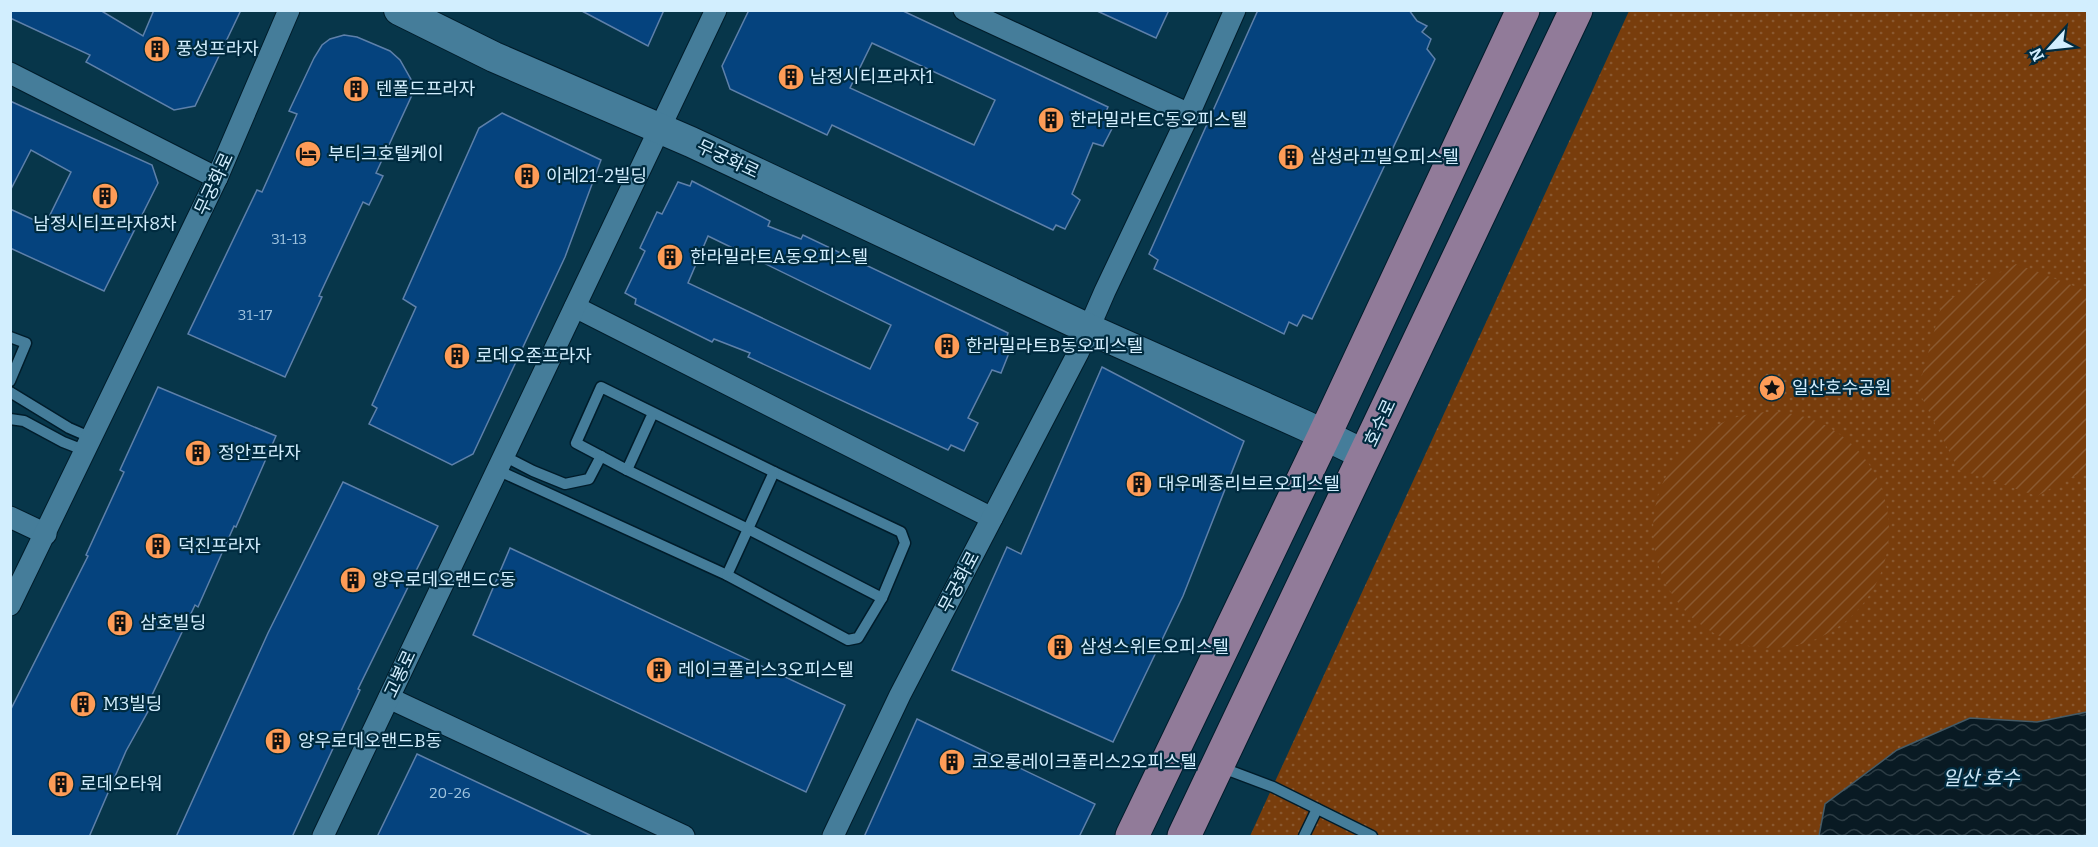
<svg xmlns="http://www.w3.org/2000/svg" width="2098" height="847" font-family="Bitter,'Noto Sans KR',serif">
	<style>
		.park { fill: url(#park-dots) }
		.garden { fill: url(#garden-furrows) }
		.water { fill: url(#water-waves); stroke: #455a65; stroke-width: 1.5 }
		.building { fill: #05437e; stroke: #5e80aa; stroke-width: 1.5; fill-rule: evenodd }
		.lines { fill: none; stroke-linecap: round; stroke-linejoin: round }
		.service-casing { stroke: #001c2a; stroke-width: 13 }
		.minor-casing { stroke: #001c2a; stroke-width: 23 }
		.secondary-casing { stroke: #001c2a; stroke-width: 32 }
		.primary-casing { stroke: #001c2a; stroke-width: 35 }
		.service { stroke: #457d9a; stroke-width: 10 }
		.minor { stroke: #457d9a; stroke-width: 21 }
		.secondary { stroke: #457d9a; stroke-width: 30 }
		.primary { stroke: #917b99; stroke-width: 33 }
		.labels { text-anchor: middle; stroke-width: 4.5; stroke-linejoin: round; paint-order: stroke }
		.number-label { font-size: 15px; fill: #9fc3de }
		.poi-label { font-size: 18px; fill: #d2eefe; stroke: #002b3f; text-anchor: start }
		.street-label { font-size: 18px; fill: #d2eefe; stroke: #002b3f }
		.water-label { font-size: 20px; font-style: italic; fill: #cae4f4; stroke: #002b3f }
	</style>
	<defs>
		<pattern id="park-dots" width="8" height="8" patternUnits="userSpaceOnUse" patternTransform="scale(1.5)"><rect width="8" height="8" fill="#783d0c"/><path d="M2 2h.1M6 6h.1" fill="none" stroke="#8a5930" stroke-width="1.8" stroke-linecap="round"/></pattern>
		<pattern id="garden-furrows" width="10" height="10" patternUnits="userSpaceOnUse" patternTransform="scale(1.5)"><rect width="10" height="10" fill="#783d0c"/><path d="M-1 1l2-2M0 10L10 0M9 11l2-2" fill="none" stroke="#8a5930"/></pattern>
		<pattern id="water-waves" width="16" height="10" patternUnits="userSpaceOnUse" patternTransform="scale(1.5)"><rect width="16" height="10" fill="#091a23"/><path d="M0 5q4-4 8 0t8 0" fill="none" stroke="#2c3c44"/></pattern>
	</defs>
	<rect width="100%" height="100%" fill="#07364a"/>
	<path class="park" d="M1629,11H2087V836H1250Z"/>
	<g class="garden">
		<path d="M2016,264L2087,291V469L2037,496L1958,469L1918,390L1942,303Z"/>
		<circle cx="1771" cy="530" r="118"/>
	</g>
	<path class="water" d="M2087,712V836H1819L1825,804L1897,750L1970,718L2037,722Z"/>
	<g class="building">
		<path d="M10,10H100L143,36L154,10H241L195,106L174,110L86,62L90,55L10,18Z"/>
		<path d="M580,10H664L648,46Z"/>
		<path d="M749,10H901L1108,107L1106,112L1118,117L1103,146L1093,143L1072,194L1080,200L1065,229L1056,225L1053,230L832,125L827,135L730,89L722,66ZM872,43L995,100L974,145L850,88Z"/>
		<path d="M1095,10H1169L1156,38Z"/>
		<path d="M1258,10H1409L1417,21L1427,26L1422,32L1431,39L1427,49L1435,59L1312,319L1303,315L1297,326L1289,322L1284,334L1154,269L1158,260L1149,254Z"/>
		<path d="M344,35L357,37L390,51L400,60L413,83L412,95L376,173L383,176L369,205L363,202L319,296L322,297L285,377L188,334L257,190L262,192L297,114L289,111L314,58L322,45L330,39Z"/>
		<path d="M10,101L152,165L158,183L104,291L10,248V209L45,225L71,172L31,150L10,191Z"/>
		<path d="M502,113L601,160L565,257L473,454L452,465L369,424L377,408L372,405L416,307L403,299L479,128Z"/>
		<path d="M692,181L770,221L768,226L801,239L803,235L1008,333L1006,340L1013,343L1001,373L992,370L968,418L978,423L964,451L951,445L948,450L748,357L750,353L714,339L712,342L635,304L636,299L625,293L645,251L640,248L657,212L662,214L678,182L690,186ZM708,236L891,325L870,369L688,283Z"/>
		<path d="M1102,367L1244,441L1183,596L1113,742L952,670L1007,547L1021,554Z"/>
		<path d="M158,387L276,436L236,527L234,526L198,607L195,605L152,695L156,697L126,751L89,837H10V711L88,556L86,555L124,472L120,470Z"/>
		<path d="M343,482L438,526L358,689L360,690L292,837H176L268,633Z"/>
		<path d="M510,548L845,705L806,792L473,635Z"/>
		<path d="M917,719L1095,804L1079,837H864Z"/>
		<path d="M417,754L594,837H377Z"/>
	</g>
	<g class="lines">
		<defs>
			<g id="service">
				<path d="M10,337L26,343L10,381"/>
				<path d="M10,392L69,428L92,438"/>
				<path d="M10,419L24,421L63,442L86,451"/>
				<path d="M504,456L533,471L565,484L589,479L601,456"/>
				<path d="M497,470L727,575L848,640L858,638L882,598L905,543L901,532L774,472L601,387L576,443L627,470L653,413"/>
				<path d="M627,470L748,529L882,598"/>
				<path d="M727,575L774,472"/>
				<path d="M1220,767L1273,787L1372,836"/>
				<path d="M1304,836L1317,809"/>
			</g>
			<g id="minor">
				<path d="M964,10L1189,114"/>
				<path d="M10,73L217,178"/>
				<path d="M575,307L992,518"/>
				<path d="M10,517L46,534"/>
				<path d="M10,605L217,178L289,10"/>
				<path d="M389,698L684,836"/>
				<path d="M323,836L716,10"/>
				<path d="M833,836L900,695L1078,353L1105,291L1189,114L1235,10"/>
			</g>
			<path id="secondary" d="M399,10L494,57L691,142L1089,329L1306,426L1365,455"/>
			<g id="primary">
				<path d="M1132,836L1324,436L1523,10"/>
				<path d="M1184,836L1576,10"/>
			</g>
		</defs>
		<use href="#service" class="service-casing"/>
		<use href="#minor" class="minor-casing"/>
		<use href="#secondary" class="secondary-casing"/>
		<use href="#primary" class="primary-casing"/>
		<use href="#service" class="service"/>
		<use href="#minor" class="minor"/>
		<use href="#secondary" class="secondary"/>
		<use href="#primary" class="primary"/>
	</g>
	<defs>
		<symbol id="building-disc" viewBox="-11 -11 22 22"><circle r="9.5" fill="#fe9c57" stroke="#002b3f"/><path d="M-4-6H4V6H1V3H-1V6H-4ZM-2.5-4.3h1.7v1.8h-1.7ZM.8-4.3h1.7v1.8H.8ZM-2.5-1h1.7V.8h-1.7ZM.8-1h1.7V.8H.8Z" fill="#111"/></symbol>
		<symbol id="hotel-disc" viewBox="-11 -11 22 22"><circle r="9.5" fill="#fe9c57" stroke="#002b3f"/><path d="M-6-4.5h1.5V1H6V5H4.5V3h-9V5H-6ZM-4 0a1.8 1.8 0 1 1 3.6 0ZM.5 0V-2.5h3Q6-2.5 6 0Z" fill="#111"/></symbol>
		<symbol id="sight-disc" viewBox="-11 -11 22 22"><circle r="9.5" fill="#fe9c57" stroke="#002b3f"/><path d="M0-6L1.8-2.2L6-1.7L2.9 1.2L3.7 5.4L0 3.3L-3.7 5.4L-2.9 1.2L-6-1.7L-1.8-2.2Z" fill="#111"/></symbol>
	</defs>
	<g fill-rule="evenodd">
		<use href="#building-disc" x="142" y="34" width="30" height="30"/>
		<use href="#building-disc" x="776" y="62" width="30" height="30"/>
		<use href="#building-disc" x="341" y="74" width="30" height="30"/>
		<use href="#building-disc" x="1036" y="105" width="30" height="30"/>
		<use href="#hotel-disc" x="293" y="139" width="30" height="30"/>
		<use href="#building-disc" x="1276" y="142" width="30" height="30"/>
		<use href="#building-disc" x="512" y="161" width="30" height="30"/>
		<use href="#building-disc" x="90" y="181" width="30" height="30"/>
		<use href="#building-disc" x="655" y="242" width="30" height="30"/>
		<use href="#building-disc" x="932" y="331" width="30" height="30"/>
		<use href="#building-disc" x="442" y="341" width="30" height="30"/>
		<use href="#sight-disc" x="1757" y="373" width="30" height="30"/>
		<use href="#building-disc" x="183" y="438" width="30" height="30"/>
		<use href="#building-disc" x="1124" y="469" width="30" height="30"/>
		<use href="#building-disc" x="143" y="531" width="30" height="30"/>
		<use href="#building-disc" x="338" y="565" width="30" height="30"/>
		<use href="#building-disc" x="105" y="608" width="30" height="30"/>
		<use href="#building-disc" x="1045" y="632" width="30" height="30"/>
		<use href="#building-disc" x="644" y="655" width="30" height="30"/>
		<use href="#building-disc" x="68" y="689" width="30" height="30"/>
		<use href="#building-disc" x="263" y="726" width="30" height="30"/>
		<use href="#building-disc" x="937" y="747" width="30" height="30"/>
		<use href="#building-disc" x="46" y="769" width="30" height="30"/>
	</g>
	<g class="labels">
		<g class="number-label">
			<text x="289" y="244">31-13</text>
			<text x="255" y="320">31-17</text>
			<text x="450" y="798">20-26</text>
		</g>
		<g class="poi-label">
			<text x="176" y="55">풍성프라자</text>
			<text x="810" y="83">남정시티프라자1</text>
			<text x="376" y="95">텐폴드프라자</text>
			<text x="1070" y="126">한라밀라트C동오피스텔</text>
			<text x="328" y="160">부티크호텔케이</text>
			<text x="1310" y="163">삼성라끄빌오피스텔</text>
			<text x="546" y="182">이레21-2빌딩</text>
			<text x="105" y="230" text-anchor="middle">남정시티프라자8차</text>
			<text x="690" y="263">한라밀라트A동오피스텔</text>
			<text x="966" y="352">한라밀라트B동오피스텔</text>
			<text x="476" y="362">로데오존프라자</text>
			<text x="1792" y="394">일산호수공원</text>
			<text x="218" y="459">정안프라자</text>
			<text x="1158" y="490">대우메종리브르오피스텔</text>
			<text x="178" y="552">덕진프라자</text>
			<text x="372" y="586">양우로데오랜드C동</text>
			<text x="140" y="629">삼호빌딩</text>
			<text x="1080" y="653">삼성스위트오피스텔</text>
			<text x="678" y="676">레이크폴리스3오피스텔</text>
			<text x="103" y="710">M3빌딩</text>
			<text x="298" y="747">양우로데오랜드B동</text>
			<text x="972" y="768">코오롱레이크폴리스2오피스텔</text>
			<text x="80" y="790">로데오타워</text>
		</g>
		<g class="street-label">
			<text transform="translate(728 159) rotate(25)" y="6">무궁화로</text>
			<text transform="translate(214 184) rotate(-65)" y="6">무궁화로</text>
			<text transform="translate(1380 423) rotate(-65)" y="6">호수로</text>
			<text transform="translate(959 582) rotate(-62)" y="6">무궁화로</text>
			<text transform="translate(400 674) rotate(-65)" y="6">고봉로</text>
		</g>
		<g class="water-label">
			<text x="1981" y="785">일산 호수</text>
		</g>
	</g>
	<rect width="2098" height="847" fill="none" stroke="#d2eefe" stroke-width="24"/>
	<g transform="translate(2050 48) rotate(243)" stroke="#002b3f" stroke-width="4.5" paint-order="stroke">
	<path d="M0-4.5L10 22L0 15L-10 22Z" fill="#d2eefe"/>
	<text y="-9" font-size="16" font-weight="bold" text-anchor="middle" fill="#d2eefe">N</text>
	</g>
</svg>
